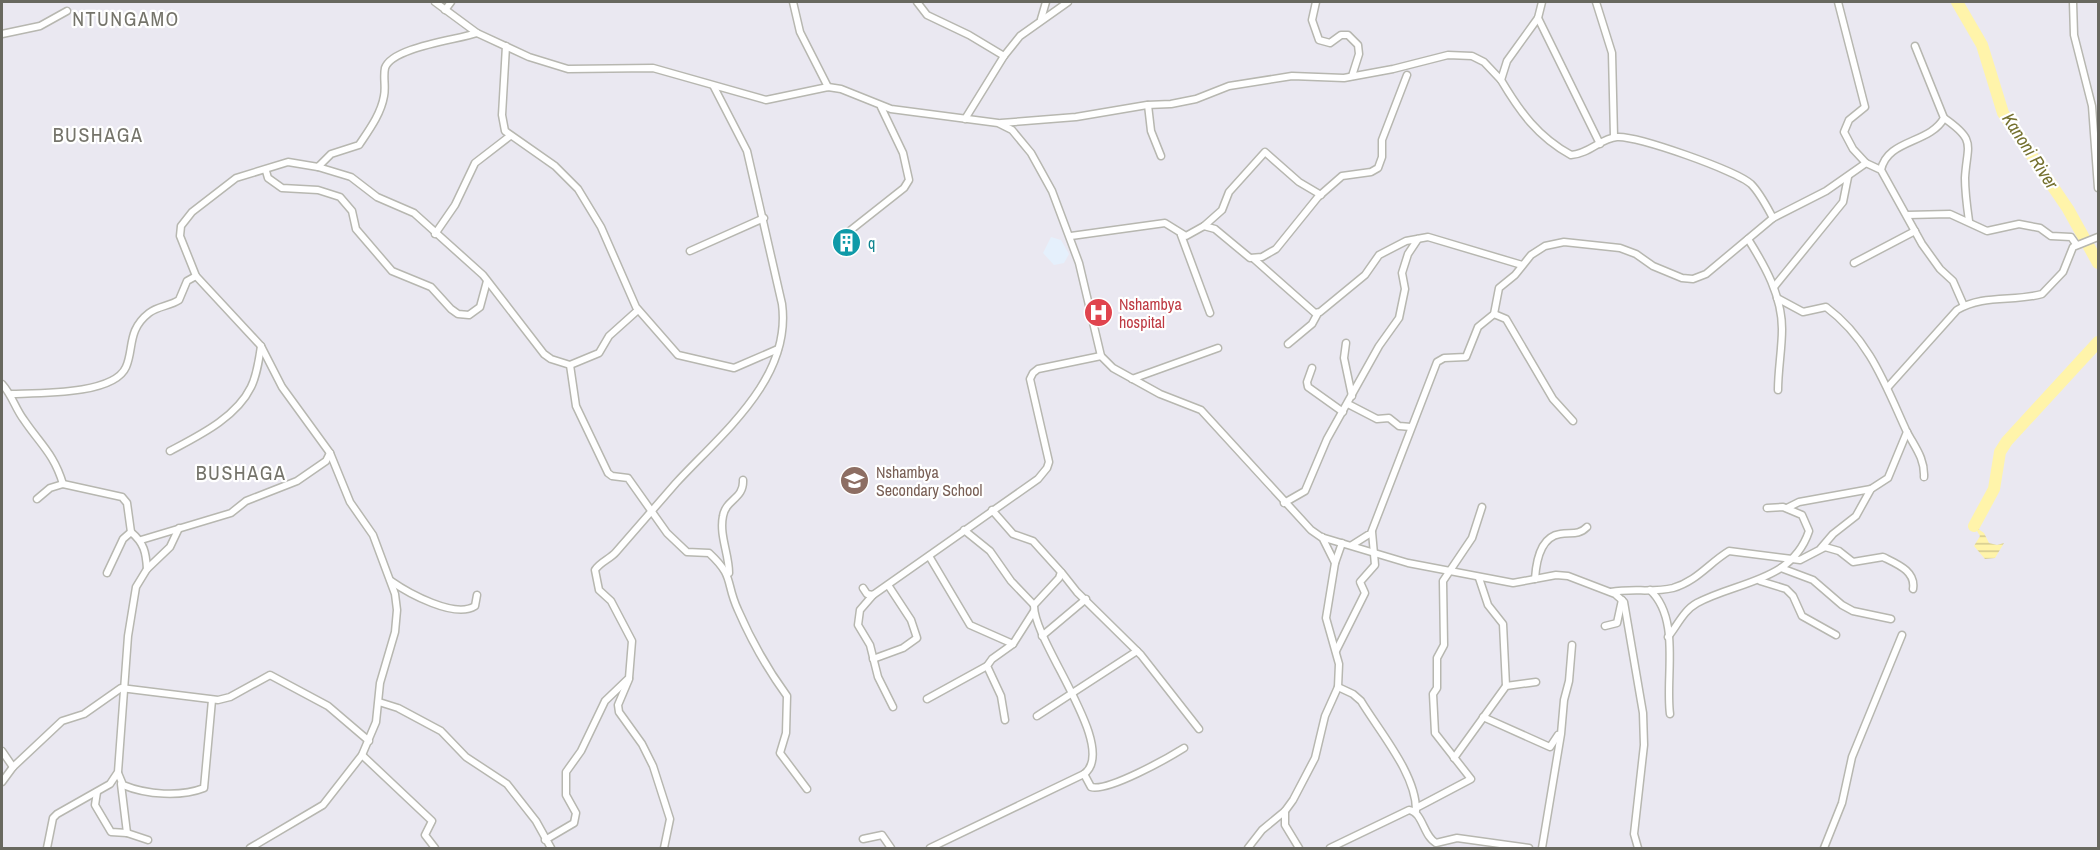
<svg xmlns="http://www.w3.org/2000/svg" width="2100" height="850" font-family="'Archivo Narrow',sans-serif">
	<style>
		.medical { fill: #e5f0fc }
		.water { fill: url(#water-rules) }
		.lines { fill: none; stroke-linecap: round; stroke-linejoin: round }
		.river { stroke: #fff4aa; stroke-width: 12 }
		.street-casing { stroke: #b7b7b0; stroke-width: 9 }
		.street { stroke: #fff; stroke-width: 6 }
		.labels { text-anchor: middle; stroke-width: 4.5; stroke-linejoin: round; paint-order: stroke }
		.culture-label { font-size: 16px; fill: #0d838f; stroke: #fff; text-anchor: start }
		.health-label { font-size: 16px; fill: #be3a42; stroke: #fff; text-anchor: start }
		.education-label { font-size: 16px; fill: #785e54; stroke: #fff; text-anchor: start }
		.water-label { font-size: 18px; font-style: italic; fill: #75712f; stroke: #fff }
		.quarter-label { font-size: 20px; letter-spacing: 1.5px; fill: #75746b; stroke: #fff }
	</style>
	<defs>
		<pattern id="water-rules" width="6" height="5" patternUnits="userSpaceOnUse" patternTransform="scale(1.5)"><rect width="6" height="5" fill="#fff4aa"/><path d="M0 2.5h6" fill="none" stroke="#d2c98e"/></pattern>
	</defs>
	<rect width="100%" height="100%" fill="#eae8f1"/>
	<path class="medical" d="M1051,237L1061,240L1069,254L1064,263L1054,265L1043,253Z"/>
	<path class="water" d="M1974,526L1984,533L1989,543L1997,545L2004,543L1995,558L1985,559L1974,546L1980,536Z"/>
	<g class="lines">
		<g class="river">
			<path d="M1957,2L1982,45L2003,113L2068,209L2098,263"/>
			<path d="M1974,526L1994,489L2000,452L2007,441L2098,342"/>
		</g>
		<defs>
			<g id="street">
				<path d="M435,2L477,33L529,57L568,69L653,68L766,100L828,87L841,89L891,109L998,123L1012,130L1031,153L1052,191L1079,263L1101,356L1113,368L1160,394L1201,410L1311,530L1321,537L1408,563L1513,583L1556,575L1568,576L1615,594L1624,602L1643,713L1644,745L1634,834L1638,848"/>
				<path d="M793,2L800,32L828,87"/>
				<path d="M917,2L927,15L969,35L1004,56"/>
				<path d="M1316,2L1312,20L1319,40L1330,43L1341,35H1348L1358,45L1359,54L1352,76"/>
				<path d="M1596,2L1612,53L1614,137"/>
				<path d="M2073,2L2074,35L2092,106L2098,188"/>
				<path d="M445,10L451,2"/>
				<path d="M1538,18L1600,144"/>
				<path d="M1041,19L1046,2"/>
				<path d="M2,34L40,26L67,11"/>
				<path d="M506,46L502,115L505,131L555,166L578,189L601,227L636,307L678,355L734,368L778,349"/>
				<path d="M1501,80C1520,112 1538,137 1571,155C1589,154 1601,138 1617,137C1636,135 1737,171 1751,184C1760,193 1767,207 1773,218"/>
				<path d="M1148,105L1151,131L1161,156"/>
				<path d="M1944,118C1977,141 1967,144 1965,178C1965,193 1967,207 1969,221"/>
				<path d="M965,119L1004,56L1020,36L1068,2"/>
				<path d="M1001,123L1076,117L1147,105L1171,104L1196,99L1229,86L1292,76L1344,78L1393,69L1448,55L1472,56L1484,62L1501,80L1507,61L1538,18L1542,2"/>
				<path d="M1866,163L1881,170L1922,244L1940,269L1953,281L1964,306"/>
				<path d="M318,167L351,177L377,197L414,213L483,275L544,354L551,359L570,365L599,353L609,336L638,310"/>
				<path d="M1881,170C1887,139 1930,144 1944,118L1915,46"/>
				<path d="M266,171L268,178L282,188L318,190L340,197L352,211L356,229L392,271L431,287L451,309L458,314L469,315L480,307L487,281"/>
				<path d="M1907,215L1950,214L1987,231L2019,224L2040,228L2051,236L2071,237L2076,244"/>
				<path d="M1204,226L1222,210L1229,192L1265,152L1299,182L1321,195"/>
				<path d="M435,234L455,205L475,163L510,136"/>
				<path d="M1181,235L1210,313"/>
				<path d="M1071,236L1165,223L1186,236L1204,226L1215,229L1250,258L1262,257L1276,249L1318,197L1342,176L1371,172L1378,168L1382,157V140L1407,75"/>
				<path d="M1748,239C1765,266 1782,296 1782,329C1782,349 1778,370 1778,390"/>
				<path d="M840,249L839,240L842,237L904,188L909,180L903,153L881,107"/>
				<path d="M690,251L764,218"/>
				<path d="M1254,259L1315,313L1320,312L1365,275L1379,255L1406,241L1428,237L1522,265"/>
				<path d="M1854,263L1915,231"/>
				<path d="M1774,287L1843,202L1848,177"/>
				<path d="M1777,298L1803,312L1826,307C1869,339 1885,384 1906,430C1914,446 1925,458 1924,477"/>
				<path d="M1494,314L1506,319L1553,399L1573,421"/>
				<path d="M1346,343L1344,358L1352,396"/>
				<path d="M1288,344L1312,324L1318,313"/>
				<path d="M570,365L576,406L608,473L612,476L628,478L667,533L687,552L709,553C735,577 725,582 738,610C751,640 768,670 787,696L786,733L780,753L807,789"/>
				<path d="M1312,368L1307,382L1308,387L1343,412"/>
				<path d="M1132,379L1218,348"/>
				<path d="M2,384C12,395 15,408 24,420C41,445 54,454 63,484"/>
				<path d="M1888,387L1957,310C1983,294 2014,302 2042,294L2063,272L2073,247L2098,237"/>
				<path d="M12,394C38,393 114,395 126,367C134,349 127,330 149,313C158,306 170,306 179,300L187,281L196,276"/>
				<path d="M1348,404L1377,419L1389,418L1399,426L1411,427"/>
				<path d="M170,451C198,436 236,418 251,387C257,375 259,360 261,346"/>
				<path d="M37,499L50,488L63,484L122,497L127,503L131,532C144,543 146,552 147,569"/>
				<path d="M1284,503L1305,491L1327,439L1379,346L1399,318L1405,289L1402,273L1408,254L1418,239"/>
				<path d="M1787,508L1799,502L1871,489"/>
				<path d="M964,530L990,551L1011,581L1034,605"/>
				<path d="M141,540L231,513L246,501L297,481L326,461L330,453"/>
				<path d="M1352,545L1371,533L1437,362L1444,358L1466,357L1478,327L1494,314L1499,288L1515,275L1531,255L1545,246L1564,242L1620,248L1636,254L1653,266L1682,278L1693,279L1706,274L1773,218L1826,191L1866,163L1853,149L1844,132L1849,120L1865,107L1838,2"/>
				<path d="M1821,548L1833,534L1856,516L1871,489L1888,478L1907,432"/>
				<path d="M929,556L970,625L1013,644"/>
				<path d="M1335,563L1342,543"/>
				<path d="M1781,568L1813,580L1842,605L1853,611L1891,619"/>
				<path d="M107,573L123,539L131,532"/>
				<path d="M729,573C729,554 719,535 723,516C726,499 744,499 743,480"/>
				<path d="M1062,573L1077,592L1141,655L1199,729"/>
				<path d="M1479,578L1488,605L1503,624L1506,686"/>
				<path d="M1535,579C1536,563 1540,537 1560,534C1571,532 1578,536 1587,527"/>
				<path d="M391,581C408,593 455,619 475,606L477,595"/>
				<path d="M1760,581L1786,589L1793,596L1802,616L1836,635"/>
				<path d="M863,588L867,594L873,595L1038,479L1047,468L1049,462L1030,379L1033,373L1038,369L1101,356"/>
				<path d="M1650,590C1681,619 1665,676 1670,714"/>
				<path d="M1611,592C1632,588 1653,593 1673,588C1697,581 1709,563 1729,551L1800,560L1825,547L1839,551L1853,562L1883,557C1897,564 1916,571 1913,589"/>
				<path d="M873,595L860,610L858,625L870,645L878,677L893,707"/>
				<path d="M1605,626L1617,623L1622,600"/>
				<path d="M1042,636L1086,599"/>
				<path d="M1668,637C1677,626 1684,610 1697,603C1738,581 1792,582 1809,531L1802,515L1783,507L1767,508"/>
				<path d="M1336,651L1365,593L1360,582L1375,565L1372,532"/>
				<path d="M873,659L903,648L917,638L911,620L888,585"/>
				<path d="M629,679L618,705L619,712L642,744L653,766L670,819L664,848"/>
				<path d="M1338,687L1353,694L1361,701C1379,731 1417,775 1416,811"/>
				<path d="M927,699L987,666"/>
				<path d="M379,702L398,708L441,731L466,757L507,784L536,821L551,848"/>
				<path d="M1037,716L1137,651"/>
				<path d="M1483,717L1550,747L1558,735"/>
				<path d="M1005,720L1001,696L987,666L992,659L1013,644L1034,611"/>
				<path d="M2,751L13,767L2,782"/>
				<path d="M362,755L432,821L425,835L435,848"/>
				<path d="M1454,758L1506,686L1536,682"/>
				<path d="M13,767L62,721L84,714L121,688L218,700L230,697L270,675L328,706L369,741"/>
				<path d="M118,773L123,785C147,795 181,797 204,788L212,700"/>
				<path d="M1084,774L1091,787C1108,792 1168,758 1184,748"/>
				<path d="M121,784L127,833"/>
				<path d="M97,792L95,805L111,832L127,833L148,840"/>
				<path d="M1416,808L1471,779L1435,733L1433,694L1437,688V658L1444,645L1443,581L1472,538L1482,507"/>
				<path d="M1285,811V825L1299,848"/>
				<path d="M863,839L882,835L891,848"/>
				<path d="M545,840L574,823L576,813L566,795V772L581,751L605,701L629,678L632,641L611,601L599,590L595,570C600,562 610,559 616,552C636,529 656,506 676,483C721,434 792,379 782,304L747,151L714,87"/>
				<path d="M47,848L53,818L57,814L110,784L118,772L128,636L136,587L147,569L170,547L179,528"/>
				<path d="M250,848L323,805L362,755L376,722L380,683L395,632L397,610L395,594L373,535L350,502L330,453L282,387L261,346L196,276L180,236L181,226L192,212L236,178L288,162L318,167L331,154L359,145C369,130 381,114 384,96C386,87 383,77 385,68C392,47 457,40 477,33"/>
				<path d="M930,848L1084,774C1120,748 1033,642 1034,605L1059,578L1061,572L1033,541L1013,534L992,510"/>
				<path d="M1248,848L1262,830L1285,811L1293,800L1315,758L1325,716L1338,687L1339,664L1326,618L1335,563L1322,537"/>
				<path d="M1330,848L1409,810C1423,812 1423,836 1436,843L1457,838L1529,848"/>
				<path d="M1542,848L1561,734L1564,700L1569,681L1572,645"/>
				<path d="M1824,848L1842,803L1852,757L1902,635"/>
			</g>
		</defs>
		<use href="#street" class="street-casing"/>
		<use href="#street" class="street"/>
	</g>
	<defs>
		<symbol id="building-disc" viewBox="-11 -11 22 22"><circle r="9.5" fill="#0f9aa8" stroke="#fff"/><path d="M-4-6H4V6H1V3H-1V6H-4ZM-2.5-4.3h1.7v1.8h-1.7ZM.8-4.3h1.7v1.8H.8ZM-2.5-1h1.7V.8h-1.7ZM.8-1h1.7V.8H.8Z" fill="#fff"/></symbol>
		<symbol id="hospital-disc" viewBox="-11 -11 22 22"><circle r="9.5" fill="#e0444e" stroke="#fff"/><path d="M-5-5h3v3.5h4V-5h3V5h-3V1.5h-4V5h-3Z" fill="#fff"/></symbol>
		<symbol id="school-disc" viewBox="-11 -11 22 22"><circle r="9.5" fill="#8d6e63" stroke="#fff"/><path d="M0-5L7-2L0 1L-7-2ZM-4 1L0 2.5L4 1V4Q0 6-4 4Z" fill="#fff"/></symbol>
	</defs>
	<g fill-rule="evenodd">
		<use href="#building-disc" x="830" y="226" width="33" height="33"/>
		<use href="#hospital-disc" x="1082" y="296" width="33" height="33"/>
		<use href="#school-disc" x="838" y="464" width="33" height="33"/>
	</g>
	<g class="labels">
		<g class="culture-label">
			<text x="868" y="249">q</text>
		</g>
		<g class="health-label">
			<text x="1119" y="310">Nshambya<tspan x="1119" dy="18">hospital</tspan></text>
		</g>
		<g class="education-label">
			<text x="876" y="478">Nshambya<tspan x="876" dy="18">Secondary School</tspan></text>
		</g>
		<g class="water-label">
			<text transform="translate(2030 151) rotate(57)" y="6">Kanoni River</text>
		</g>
		<g class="quarter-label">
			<text x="126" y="26">NTUNGAMO</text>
			<text x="98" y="142">BUSHAGA</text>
			<text x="241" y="480">BUSHAGA</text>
		</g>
	</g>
	<rect width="2100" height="850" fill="none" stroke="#68685f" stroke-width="6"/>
</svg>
